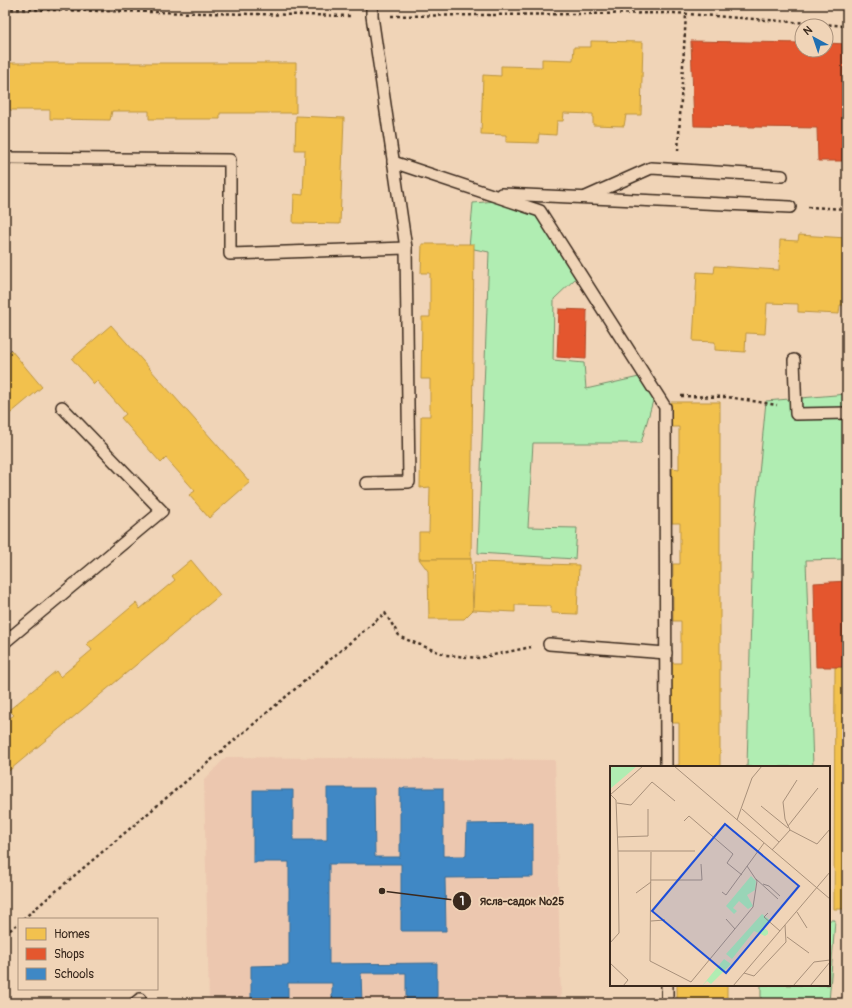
<svg xmlns="http://www.w3.org/2000/svg" width="852" height="1008" font-family="Pangolin,sans-serif">
	<style>
		.built { fill: #ecc7af }
		.green { fill: #b0edb2; stroke: #768c68 }
		.homes { fill: #f2c14e; stroke: #bb9440 }
		.shops { fill: #e4572e; stroke: #b14a29 }
		.schools { fill: #3f88c5; stroke: #3e6c93 }
		.lines { fill: none; stroke-linecap: round; stroke-linejoin: round }
		.lane-casing { stroke: #3b2a1e; stroke-width: 14 }
		.path { stroke: #3b2a1e; stroke-width: 2.5; stroke-dasharray: 3 3; stroke-linecap: butt }
		.lane { stroke: #f0d4b7; stroke-width: 11 }
		.inset-road { fill: none; stroke: #a8907a; stroke-width: 1 }
		.view { fill: #1d4ed8; fill-opacity: 0.15; stroke: #1d4ed8; stroke-width: 2 }
		.inset-edge { fill: none; stroke: #3b2a1e; stroke-width: 2 }
		.leader { fill: none; stroke: #3b2a1e; stroke-width: 1.5 }
		.callout-dot { fill: #3b2a1e; stroke: #f0d4b7; stroke-width: 1.5 }
		.mark-label { font-size: 12px; text-anchor: middle; font-weight: bold; fill: #fff }
		.callout-label { font-size: 11px; text-anchor: middle; font-weight: bold; fill: #3b2a1e; stroke: #f0d4b7; stroke-width: 4; stroke-linejoin: round; paint-order: stroke }
	</style>
	<rect width="100%" height="100%" fill="#f0d4b7"/>
	<filter id="ink" filterUnits="userSpaceOnUse"><feTurbulence type="fractalNoise" baseFrequency=".025" numOctaves="2"/><feDisplacementMap in="SourceGraphic" scale="8" xChannelSelector="R" yChannelSelector="G"/><feConvolveMatrix kernelMatrix="1 2 1 2 8 2 1 2 1" color-interpolation-filters="sRGB"/></filter>
	<g filter="url(#ink)">
		<path class="built" d="M226,757L555,760L561,1003H209L204,780Z"/>
		<g class="green">
			<path d="M496,201L538,214L577,277L554,299L553,360L584,363L586,389L639,377L654,397L641,443H533L528,527L577,528L575,559L478,553L489,252L469,248L473,203Z"/>
			<path d="M847,394V550L846,559L806,560L813,767H747L753,537L766,401Z"/>
			<path d="M829,920H835L829,1003H761V985H829Z"/>
		</g>
		<g class="homes">
			<path d="M591,41L643,42L641,115H626L624,126L593,125V114L564,113L563,121H557L556,135L539,134L538,143L506,142V135L481,134L483,75L501,76V66L542,67V59L573,60L574,47H591Z"/>
			<path d="M5,63H296V113H220V119H149V111H112L110,120L50,119V110H5Z"/>
			<path d="M296,116L344,118L340,224L293,223L294,194L303,195L305,150H295Z"/>
			<path d="M799,235L847,238V305H840L839,314L798,312V304L767,303L765,334L746,333L745,352L715,350V342L693,341L697,272L714,273L715,266L779,270L780,240L798,241Z"/>
			<path d="M422,244H474L471,559H419V532H429L430,487L420,488L421,416H430V379H421L422,317H430V273H421Z"/>
			<path d="M111,325L250,482L209,518L189,495L195,491L166,458L161,463L121,418L126,414L97,381L94,384L72,359Z"/>
			<path d="M11,350L42,387L5,418V356Z"/>
			<path d="M671,402H720V767H669V766L679,765V723H672V663H681V621H673V564H680V523H672V468L679,469V427H671Z"/>
			<path d="M419,559H471L473,610L464,619H429L428,571Z"/>
			<path d="M191,560L220,595L5,774V722L14,715L9,710L56,671L60,677L92,650L87,644L136,603L140,609L175,580L172,576Z"/>
			<path d="M475,562L579,565L577,614L551,613V606L515,605V612L473,610Z"/>
			<path d="M835,667H847V909H834Z"/>
			<rect x="677" y="985" width="50" height="18"/>
		</g>
		<g class="shops">
			<path d="M396,5H531V7L396,6Z"/>
			<path d="M543,5H662V6L543,7Z"/>
			<path d="M691,41L802,43V50H826V43L847,44V161H818L817,128L694,126Z"/>
			<path d="M559,309L587,310L586,359L557,357Z"/>
			<path d="M847,581V667H816L814,583Z"/>
		</g>
		<path class="schools" d="M327,788H374L375,857H400V788H443V856H466L467,824L533,823V877L445,878L446,931H401V864H329V964L437,963V1003H406V973H361L362,1003H332V983H288V1003H251V966L289,965V862H253V790H293V840H327Z"/>
		<g class="lines">
			<defs>
				<g id="lane">
					<path d="M5,158L230,160V254L406,248"/>
					<path d="M393,162L540,211L665,407L666,767"/>
					<path d="M501,194L790,207"/>
					<path d="M586,197L651,168L782,176"/>
					<path d="M794,360L796,414L847,413"/>
					<path d="M366,483L409,482L406,248L372,16V5"/>
					<path d="M5,642L162,511L62,407"/>
					<path d="M549,644L666,653"/>
					<path d="M667,985V1003"/>
					<path d="M135,1003L140,999"/>
				</g>
			</defs>
			<use href="#lane" class="lane-casing"/>
			<g class="path">
				<path d="M5,9L352,16"/>
				<path d="M391,16L674,13L847,26"/>
				<path d="M678,151L686,14"/>
				<path d="M808,207L847,209"/>
				<path d="M681,396L728,397L777,405"/>
				<path d="M23,919L385,613L400,637L446,655L479,658L531,647"/>
				<path d="M5,934L19,923"/>
			</g>
			<use href="#lane" class="lane"/>
		</g>
	</g>
	<g transform="translate(610 766)">
		<rect width="220" height="220" fill="#f0d4b7"/>
		<path d="M3,0H27L0,23V4ZM141,110L146,115L145,124L137,129L143,140L138,143L129,135L123,142L127,145L124,148L116,140ZM152,148L160,154L153,161L158,165V168L155,170L144,165L122,193L116,188ZM114,193L121,198L101,218L97,215L92,220Z" fill="#b0edb2"/>
		<path class="inset-road" d="M64,0L220,133M0,29L33,0M1,29L6,34L8,85H85M7,37L21,39L42,16L65,35M151,40L178,62M132,43L169,76M127,54L142,12L152,0M74,55L79,50L123,88L117,97L132,109M178,60L208,22M180,64L175,53L173,36L187,14M8,71L38,70V43M162,84L180,64L207,78L220,63M41,86L40,195L81,216L143,141L147,115L137,100M146,113L168,133M41,114H92L91,98M153,118L159,120L170,130M112,126L116,129L154,77M26,127L41,116M187,146L197,162M158,147L154,151L170,165M116,153L125,163M41,155L55,154M177,171L199,187M0,177L9,167L8,85M0,197L18,214L13,220M134,207L144,210L176,176L175,159M123,220L220,106M183,220L204,196L220,194M200,220L220,196"/>
		<path class="view" d="M115,58L189,120L116,207L42,145Z"/>
		<rect width="220" height="220" class="inset-edge"/>
	</g>
	<path class="leader" d="M382 891L462 901"/>
	<g class="callout-dot">
		<circle cx="382" cy="891" r="4"/>
		<circle cx="462" cy="901" r="10"/>
	</g>
	<g class="mark-label">
		<text x="462" y="905">1</text>
	</g>
	<g class="callout-label">
		<text x="522" y="905">Ясла-садок №25</text>
	</g>
	<rect width="852" height="1008" fill="none" stroke="#f0d4b7" stroke-width="20"/>
	<rect x="10" y="10" width="832" height="988" fill="none" stroke="#3b2a1e" stroke-width="1.5" filter="url(#ink)"/>
	<rect x="18" y="918" width="140" height="72" fill="#f0d4b7" stroke="#a8907a"/>
	<rect x="26" y="928" width="20" height="12" fill="#f2c14e" stroke="#a8907a"/>
	<text x="54" y="938" font-size="12" fill="#3b2a1e">Homes</text>
	<rect x="26" y="948" width="20" height="12" fill="#e4572e" stroke="#a8907a"/>
	<text x="54" y="958" font-size="12" fill="#3b2a1e">Shops</text>
	<rect x="26" y="968" width="20" height="12" fill="#3f88c5" stroke="#a8907a"/>
	<text x="54" y="978" font-size="12" fill="#3b2a1e">Schools</text>
	<g transform="translate(814 38) rotate(320)"><circle r="19" fill="#f0d4b7" stroke="#a8907a"/>
	<path d="M0-3L7 15L0 10L-7 15Z" fill="#1f6fb2"/>
	<text y="-6" font-size="11" font-weight="bold" text-anchor="middle" fill="#3b2a1e">N</text>
	</g>
</svg>
